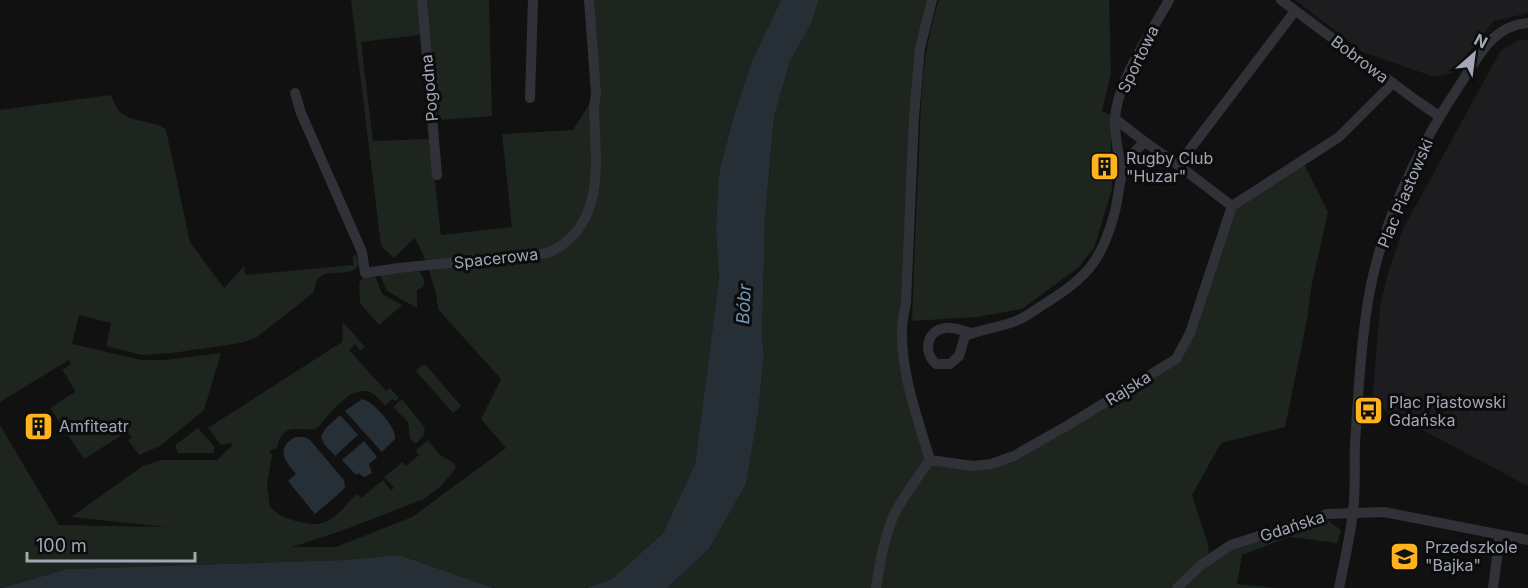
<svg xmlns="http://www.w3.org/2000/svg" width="1528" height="588" font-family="Inter,sans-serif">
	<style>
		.built { fill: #1d1d1f }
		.green { fill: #1d251e }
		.water { fill: #262f36 }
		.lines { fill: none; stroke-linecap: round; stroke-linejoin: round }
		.minor { stroke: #313237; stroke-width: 10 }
		.labels { text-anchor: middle; stroke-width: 6; stroke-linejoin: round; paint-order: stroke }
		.street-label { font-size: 16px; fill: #a1a7b4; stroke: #0c0c0d }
		.poi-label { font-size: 16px; fill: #a1a7b4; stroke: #0c0c0d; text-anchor: start }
		.water-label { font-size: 18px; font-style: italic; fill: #7595b2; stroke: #0c0c0d }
	</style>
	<rect width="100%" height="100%" fill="#111112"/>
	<g class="built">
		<path d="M1295,0H1528V13L1494,21L1452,73L1434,77L1363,52Z"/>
		<path d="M1521,39L1528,41V485H1526L1372,403L1380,306L1388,273L1403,229L1501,50Z"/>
	</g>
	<g class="green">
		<path d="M351,0H489L492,116L439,120L428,34L361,42L373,141L430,139L441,235L512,227L502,134L573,130L596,94L591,0H781L752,62L734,115L720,168L718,184L716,230L719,278L695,464L663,533L612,579L586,588H494L399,555L345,560L67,569L0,588V425L59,525L167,527L71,517L143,466L161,460H217L232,446L231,443L221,445L208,428L342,342L343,322L365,347L360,351L355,344L349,350L386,391L390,388L399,398L395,401L392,399L385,406C380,400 374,392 366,391C346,389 328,417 316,429C298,431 282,422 277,448L269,451L272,455L267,486L270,507C279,516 288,519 300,522C330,530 337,513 357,494L361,498L383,480L391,490L394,488L384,477L403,462L406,466L419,455L416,450L428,440L440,455L454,463L456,468L440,487L424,499L341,531L292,547H336L412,517L506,448L481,419L501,379L438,309L436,293L425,259L415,238L394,258L381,246Z"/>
		<path d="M819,0H932L920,48L903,351L930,460L991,464L1175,359L1232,206L1303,162L1328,212L1312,283L1307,320L1285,427L1221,443L1192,495L1208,544L1209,557L1322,516L1341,530L1337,543L1290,537L1242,555L1237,584L1278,588H667L709,549L746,484L758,414L764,354L762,335L765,219L774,117L790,61L810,26Z"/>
		<path d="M939,0H1109L1111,74L1102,111L1110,115L1112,189L1094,248L1079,267L1022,309L977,317L912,321C914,266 916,210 919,155C921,103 922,49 939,0Z"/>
		<path d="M110,95C114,100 116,108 120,112C134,124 157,120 166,130L190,242L224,288L244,266L245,275L353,265V256L356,255L359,265C346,283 317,259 314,292L257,337L241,343L172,353L141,355L106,346L111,323L79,315L72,344L142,360H166L221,353L204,410L160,446L139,455L128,440L132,438L127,432L84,459L50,408L75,392L74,388L62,370L71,364L69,360L0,402V110Z"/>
		<path d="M418,271C422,275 427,281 423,287L417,290V308L387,291L380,275Z"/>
		<path d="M375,276L382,294L402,305L379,325L360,303L359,283L363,278Z"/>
		<path d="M422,365H426L461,406L453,413L416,371Z"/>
		<path d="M402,399L425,428L423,437L415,444L410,439L408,422L393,407Z"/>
		<path d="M198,428L214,446V453H178L175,445Z"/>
	</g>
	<g class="water">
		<path d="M781,0H819L810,26L790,61L774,117L765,219L762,335L764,354L758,414L746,484L709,549L667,588H586L612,579L663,533L695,464L719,278L716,230L718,184L720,168L734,115L752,61Z"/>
		<path d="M362,399C373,401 397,428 395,439L382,452L345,411Z"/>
		<path d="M340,415L358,435L335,456L324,444L321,436L326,428Z"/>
		<path d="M295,437H304L310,440L344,480L345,487L342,491L315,514L288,481L296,474C285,461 275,449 295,437Z"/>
		<path d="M364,441L377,457L369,464L372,473L364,477L358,473L356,475L342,460Z"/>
		<path d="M399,555L494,588H1L67,569L345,560Z"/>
	</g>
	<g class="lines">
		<g class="minor">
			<path d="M422,0L437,175"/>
			<path d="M1281,0L1417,101L1439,116"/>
			<path d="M295,93L301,113L362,252L365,273L399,268L548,253C608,225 595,161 594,106L596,94L589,0"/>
			<path d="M530,98L533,0"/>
			<path d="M1115,119L1145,142"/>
			<path d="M1178,165L1232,206"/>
			<path d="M1121,170C1119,154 1114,135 1115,119C1117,81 1151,33 1169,0"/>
			<path d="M973,333C963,332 955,326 945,328C926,331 923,352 936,364H950L959,356L965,336C982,329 1002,327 1018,320C1028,316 1037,308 1046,303C1086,278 1101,262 1114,215C1123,182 1115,166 1145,142L1178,165L1295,11"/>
			<path d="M930,460L973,466L991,464L1014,456L1070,424L1176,359L1190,333L1232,206L1339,137L1393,83"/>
			<path d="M930,460C918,419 901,374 902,331C902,321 904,312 906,303L914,116L920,48L932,0"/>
			<path d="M876,588C880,564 884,537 894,515C904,495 917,478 930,460"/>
			<path d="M1177,588L1201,565L1231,545L1327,514L1384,512L1528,540"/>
			<path d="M1339,588C1344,563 1350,538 1353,512C1356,489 1354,467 1355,444C1358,400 1360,351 1367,308C1378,229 1419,145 1463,80C1480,54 1494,25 1528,23"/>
			<path d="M1493,588L1500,535"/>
		</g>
	</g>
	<defs>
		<symbol id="building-square" viewBox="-11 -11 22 22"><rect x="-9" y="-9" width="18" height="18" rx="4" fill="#fdb21e" stroke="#0c0c0d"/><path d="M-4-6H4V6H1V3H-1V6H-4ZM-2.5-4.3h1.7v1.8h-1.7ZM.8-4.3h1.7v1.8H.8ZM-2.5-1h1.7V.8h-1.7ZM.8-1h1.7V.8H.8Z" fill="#111"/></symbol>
		<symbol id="bus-square" viewBox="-11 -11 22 22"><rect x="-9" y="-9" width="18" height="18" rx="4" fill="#fdb21e" stroke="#0c0c0d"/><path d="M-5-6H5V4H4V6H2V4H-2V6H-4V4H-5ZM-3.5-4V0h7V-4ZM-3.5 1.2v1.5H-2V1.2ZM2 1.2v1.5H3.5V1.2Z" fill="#111"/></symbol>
		<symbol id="school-square" viewBox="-11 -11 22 22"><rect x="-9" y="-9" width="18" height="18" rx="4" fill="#fdb21e" stroke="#0c0c0d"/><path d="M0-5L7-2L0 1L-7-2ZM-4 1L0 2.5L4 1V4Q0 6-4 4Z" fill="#111"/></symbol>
	</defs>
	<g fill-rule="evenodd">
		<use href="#building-square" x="1088" y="150" width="33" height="33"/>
		<use href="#bus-square" x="1352" y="394" width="33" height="33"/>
		<use href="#building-square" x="22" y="410" width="33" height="33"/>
		<use href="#school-square" x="1388" y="540" width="33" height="33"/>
	</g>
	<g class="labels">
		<g class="street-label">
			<text transform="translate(1138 59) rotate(-64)" y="6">Sportowa</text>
			<text transform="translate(1360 59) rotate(37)" y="6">Bobrowa</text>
			<text transform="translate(429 88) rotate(-95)" y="6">Pogodna</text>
			<text transform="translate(1405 193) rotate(-67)" y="6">Plac Piastowski</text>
			<text transform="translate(496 258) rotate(-6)" y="6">Spacerowa</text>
			<text transform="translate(1128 388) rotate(-32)" y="6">Rajska</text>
			<text transform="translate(1292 526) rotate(-18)" y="6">Gdańska</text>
		</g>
		<g class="poi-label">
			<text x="1126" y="164">Rugby Club<tspan x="1126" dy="18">"Huzar"</tspan></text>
			<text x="1389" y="408">Plac Piastowski<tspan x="1389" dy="18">Gdańska</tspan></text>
			<text x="59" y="432">Amfiteatr</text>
			<text x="1425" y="553">Przedszkole<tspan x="1425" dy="18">"Bajka"</tspan></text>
		</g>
		<g class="water-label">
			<text transform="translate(744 304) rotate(-87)" y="6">Bóbr</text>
		</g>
	</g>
	<g transform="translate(1474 54) rotate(28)" stroke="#0c0c0d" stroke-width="4.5" paint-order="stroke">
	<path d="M0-4.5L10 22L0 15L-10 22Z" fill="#a1a7b4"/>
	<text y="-9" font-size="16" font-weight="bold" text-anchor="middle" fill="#a1a7b4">N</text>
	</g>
	<path d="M27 552v9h168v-9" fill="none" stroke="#a1a7b4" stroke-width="3"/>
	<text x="36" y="552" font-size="18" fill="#a1a7b4" stroke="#0c0c0d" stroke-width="4.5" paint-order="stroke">100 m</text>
</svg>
